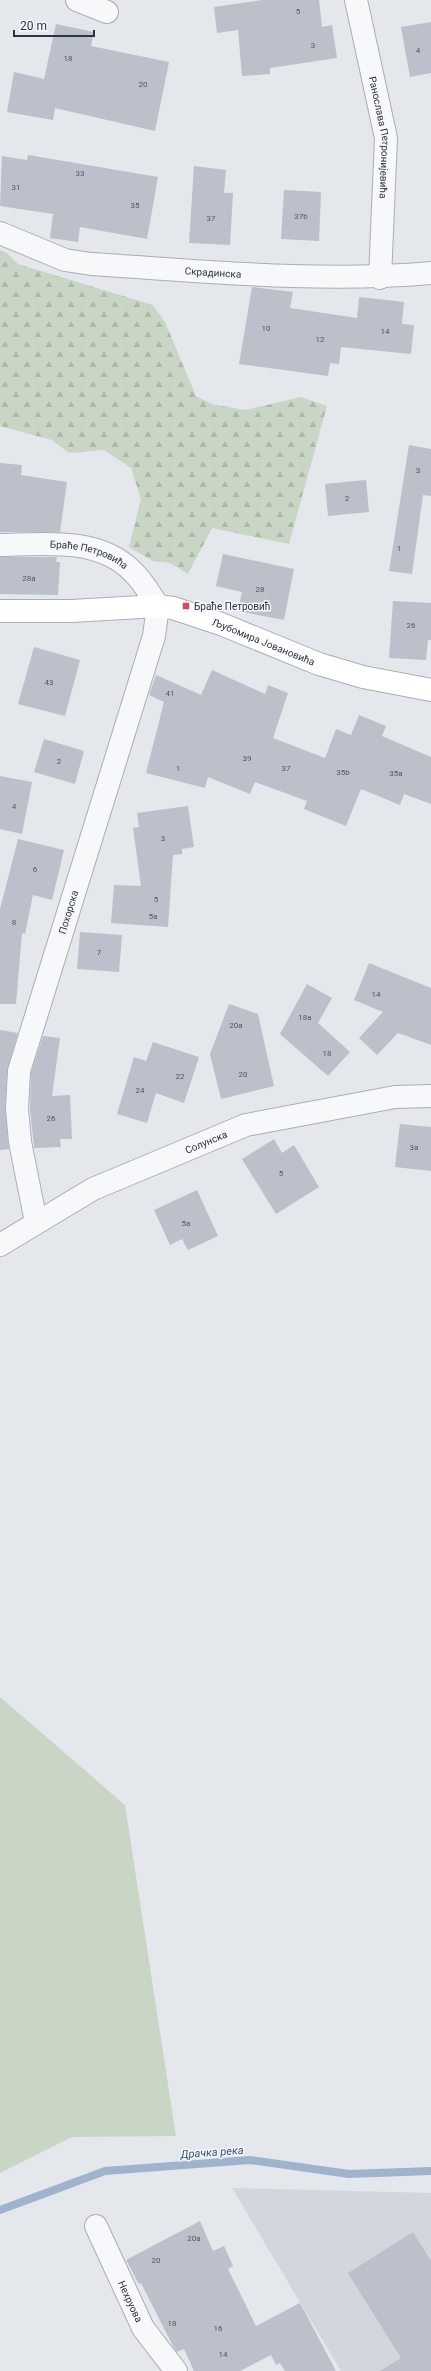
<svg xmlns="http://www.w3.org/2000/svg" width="431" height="2371" font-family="Roboto,sans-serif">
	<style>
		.built { fill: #d2d6de }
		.grass { fill: #c9d6c5 }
		.forest { fill: url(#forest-firs) }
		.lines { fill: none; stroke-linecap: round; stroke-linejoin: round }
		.stream { stroke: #9fb4cc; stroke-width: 8 }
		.building { fill: #bbc0ca }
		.street-casing { stroke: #a9aeb7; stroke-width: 24 }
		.secondary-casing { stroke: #a9aeb7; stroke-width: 24 }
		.street { stroke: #f7f8fa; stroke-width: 22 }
		.secondary { stroke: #fff; stroke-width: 22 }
		.poi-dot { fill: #d1495b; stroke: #f4f6f9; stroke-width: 1.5 }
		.labels { text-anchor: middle; stroke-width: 3; stroke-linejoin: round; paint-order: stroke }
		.number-label { font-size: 8px; fill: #4f5766 }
		.street-label { font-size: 10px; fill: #2b3445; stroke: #f4f6f9 }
		.poi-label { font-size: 10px; fill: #2b3445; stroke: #f4f6f9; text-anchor: start }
		.water-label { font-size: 11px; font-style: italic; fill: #34527a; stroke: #f4f6f9 }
	</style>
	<defs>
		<pattern id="forest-firs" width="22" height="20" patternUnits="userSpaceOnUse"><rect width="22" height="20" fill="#c9d6c5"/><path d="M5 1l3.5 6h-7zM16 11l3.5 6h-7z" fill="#adb8ab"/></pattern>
	</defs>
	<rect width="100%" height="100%" fill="#e4e7ec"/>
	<path class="built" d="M232,2188L431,2193V2371H341Z"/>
	<path class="grass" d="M0,1697L125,1805L176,2136L72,2137L0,2173Z"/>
	<path class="forest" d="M0,250L7,253L18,264L153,305L165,322L196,396L212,404L245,410L301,397L327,406L289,544L212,528L188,574L170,563L153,561L129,547L141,499L131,468L104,450L69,453L52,440L0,426Z"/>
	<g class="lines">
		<path class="stream" d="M0,2210L105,2171L250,2160L349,2174L431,2171"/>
	</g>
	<g class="building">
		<path d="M262,0H319L322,27L332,25L337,58L270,68V74L242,76L238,30L217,33L214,7Z"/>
		<path d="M431,22V73L410,77L401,27Z"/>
		<path d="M56,24L94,32L91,46L169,62L155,131L55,108L53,120L7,112L14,72L44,79Z"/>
		<path d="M28,155L158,177L147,239L80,227L78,242L50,238L53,214L0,206L2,156L27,160Z"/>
		<path d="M194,166L226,170L224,193H233L230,245L189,243Z"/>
		<path d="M284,190L321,192L319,241L281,239Z"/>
		<path d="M252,287L293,292L290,308L357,318L359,297L404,302L402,324L414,325L411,354L341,347L339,364L330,363L328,376L239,364Z"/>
		<path d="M409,445L431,449V496L423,495L412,574L389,571Z"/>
		<path d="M0,463L22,465L21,475L67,482L60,532H0Z"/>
		<path d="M366,480L369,512L328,516L325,484Z"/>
		<path d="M223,554L294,569L284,620L238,611L242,592L216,586Z"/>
		<path d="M0,557H57L56,562H60L58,595L0,594Z"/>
		<path d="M393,601L431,603V640H428L426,660L389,658Z"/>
		<path d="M34,647L80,660L65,716L18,704Z"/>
		<path d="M212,670L265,694L268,685L288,693L273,738L325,758L336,729L351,735L359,715L386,726L382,736L431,757V804L404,794L400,805L361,789L346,826L304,809L307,801L255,782L250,794L208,777L205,788L146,773L164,702L149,695L156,675L201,695Z"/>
		<path d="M44,739L84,751L75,784L34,772Z"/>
		<path d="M0,776L32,782L22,834L0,829Z"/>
		<path d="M188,806L194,847L182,849V854L173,855L168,927L111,923L114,885L141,886L133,828L139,827L137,813Z"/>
		<path d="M18,839L64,850L52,900L33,895L25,934L22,933L16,1004H0V909Z"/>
		<path d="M80,932L122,935L119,972L77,969Z"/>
		<path d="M369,963L431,988V1045L398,1033L377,1055L359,1038L383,1012L354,1000Z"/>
		<path d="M307,984L332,998L318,1023L350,1052L328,1076L280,1034Z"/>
		<path d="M229,1004L258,1014L274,1086L221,1099L210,1054Z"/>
		<path d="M0,1030L18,1033L7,1070L5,1110L9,1149L0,1150Z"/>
		<path d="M43,1036L60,1038L52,1096L70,1095L72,1139H60L61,1147L34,1148L30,1109L31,1073Z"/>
		<path d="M153,1042L199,1057L184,1103L156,1093L147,1123L117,1114L134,1057L146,1061Z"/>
		<path d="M400,1124L431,1127V1171L395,1167Z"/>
		<path d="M274,1139L282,1153L294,1145L319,1187L276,1214L242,1159Z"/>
		<path d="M197,1190L218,1236L188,1250L182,1239L170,1245L154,1210Z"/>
		<path d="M200,2221L213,2251L224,2246L233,2266L228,2269L256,2326L300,2303L336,2371H285L280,2363L276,2365L271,2355L240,2371H194L184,2349L177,2352L174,2348L141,2283L139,2284L126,2260Z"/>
		<path d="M413,2232L431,2261V2371H380L401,2358L348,2273Z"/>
	</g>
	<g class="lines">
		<defs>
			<g id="street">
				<path d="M77,0L107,12"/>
				<path id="s1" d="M356,0L386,138L380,278"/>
				<path id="s2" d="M0,233L65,260L91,264C204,271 318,283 431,273"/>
				<path id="s3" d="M0,545C44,544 98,537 132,571C143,581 150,594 158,606L154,636L19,1071L17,1109L20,1142L36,1222"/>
				<path id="s4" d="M0,1245L93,1189L246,1125L395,1097L431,1096"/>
				<path id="s5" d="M96,2226L143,2328L176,2371"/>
			</g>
			<g id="secondary">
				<path id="s6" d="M0,611H72L158,606L173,608L221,624L319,664L363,677L431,690"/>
			</g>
		</defs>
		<use href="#street" class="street-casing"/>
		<use href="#secondary" class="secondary-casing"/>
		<use href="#street" class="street"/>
		<use href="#secondary" class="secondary"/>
	</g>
	<rect class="poi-dot" x="182" y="602" width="8" height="8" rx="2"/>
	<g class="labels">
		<g class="number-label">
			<text x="298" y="14">5</text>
			<text x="313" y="48">3</text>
			<text x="418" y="53">4</text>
			<text x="68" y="61">18</text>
			<text x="143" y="87">20</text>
			<text x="80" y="176">33</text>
			<text x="16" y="190">31</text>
			<text x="135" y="208">35</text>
			<text x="301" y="219">37b</text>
			<text x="211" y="221">37</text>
			<text x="266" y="331">10</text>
			<text x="385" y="334">14</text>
			<text x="320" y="342">12</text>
			<text x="418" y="473">3</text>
			<text x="347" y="501">2</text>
			<text x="399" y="551">1</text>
			<text x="29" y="581">28a</text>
			<text x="260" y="592">28</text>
			<text x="411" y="628">26</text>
			<text x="49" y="685">43</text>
			<text x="170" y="696">41</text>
			<text x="247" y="761">39</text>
			<text x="59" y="764">2</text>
			<text x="178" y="771">1</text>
			<text x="286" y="771">37</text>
			<text x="343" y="775">35b</text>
			<text x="396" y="776">35a</text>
			<text x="14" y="809">4</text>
			<text x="163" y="841">3</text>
			<text x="35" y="872">6</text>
			<text x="156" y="902">5</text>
			<text x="153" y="919">5a</text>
			<text x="14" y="925">8</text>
			<text x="99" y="955">7</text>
			<text x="376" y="997">14</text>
			<text x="305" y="1020">18a</text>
			<text x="236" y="1028">20a</text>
			<text x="327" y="1056">18</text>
			<text x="243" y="1077">20</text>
			<text x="180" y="1079">22</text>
			<text x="140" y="1093">24</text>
			<text x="51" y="1121">26</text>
			<text x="414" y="1150">3a</text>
			<text x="281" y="1176">5</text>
			<text x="186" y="1226">5a</text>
			<text x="194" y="2241">20a</text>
			<text x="156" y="2263">20</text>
			<text x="172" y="2326">18</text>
			<text x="218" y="2331">16</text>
			<text x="223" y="2357">14</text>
		</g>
		<g class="street-label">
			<text dy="4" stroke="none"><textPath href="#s1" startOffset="140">Ранослава Петронијевића</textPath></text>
			<text dy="4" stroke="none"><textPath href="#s2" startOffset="219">Скрадинска</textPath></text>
			<text dy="4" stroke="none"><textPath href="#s3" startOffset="91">Браће Петровића</textPath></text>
			<text dy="4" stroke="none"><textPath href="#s6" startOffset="270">Љубомира Јовановића</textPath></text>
			<text transform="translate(68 912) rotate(-73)" y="4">Похорска</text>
			<text dy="4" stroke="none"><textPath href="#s4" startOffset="231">Солунска</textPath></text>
			<text dy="4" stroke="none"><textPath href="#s5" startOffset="83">Нехруова</textPath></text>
		</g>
		<g class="poi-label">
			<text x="194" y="610">Браће Петровић</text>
		</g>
		<g class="water-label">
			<text transform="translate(212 2152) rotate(-4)" y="4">Драчка река</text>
		</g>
	</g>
	<path d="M14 30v6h80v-6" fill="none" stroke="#2b3445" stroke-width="2"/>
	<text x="20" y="30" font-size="12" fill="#2b3445" stroke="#f4f6f9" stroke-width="3" paint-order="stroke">20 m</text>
</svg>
